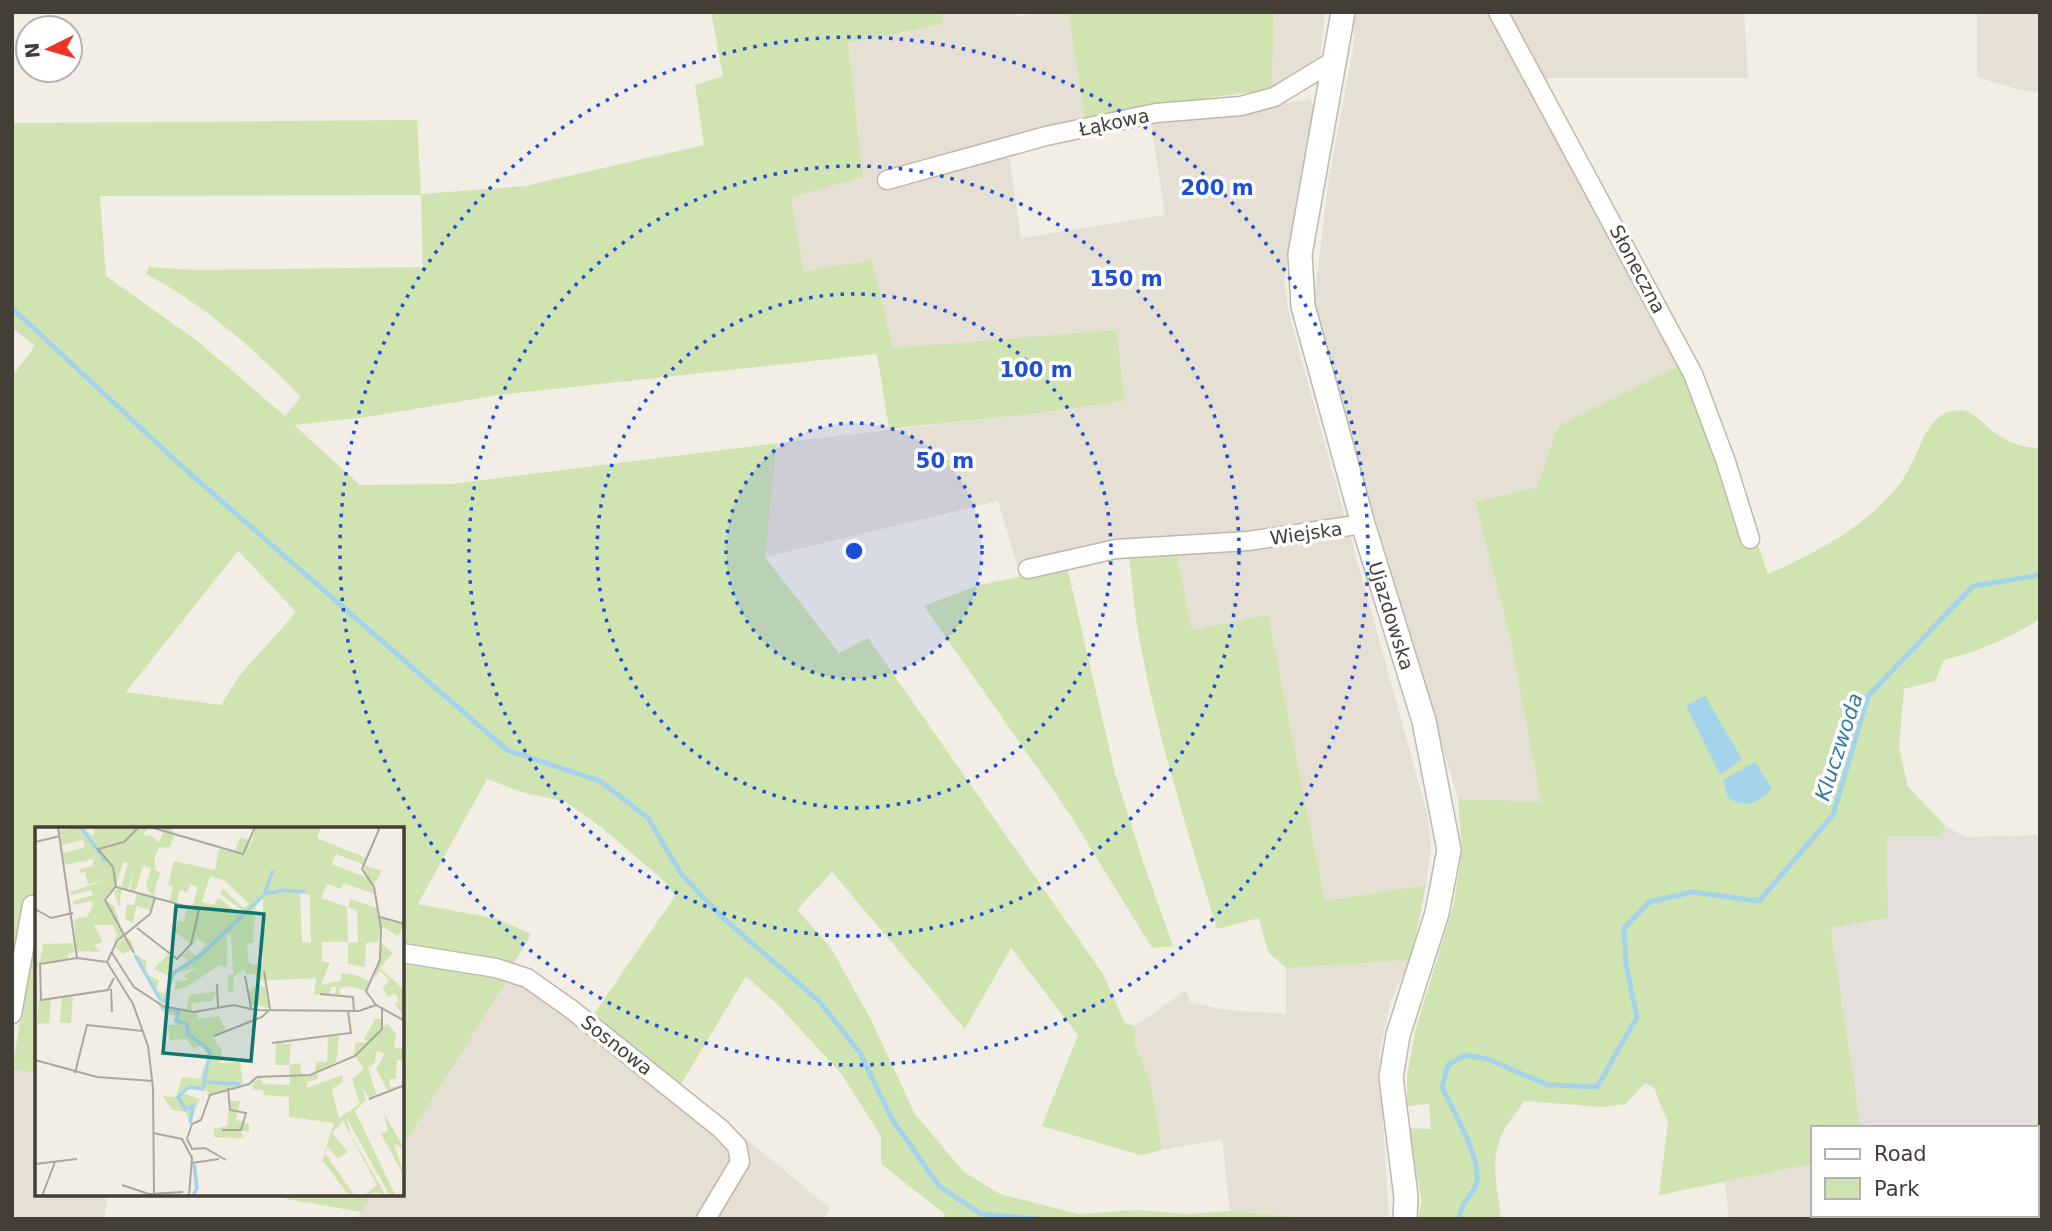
<svg xmlns="http://www.w3.org/2000/svg" width="2052" height="1231" font-family="'DejaVu Sans',sans-serif">
	<style>
		.residential { fill: #e6dfd4 }
		.industrial { fill: #e4dfdb }
		.green { fill: #d0e4b1; fill-rule: evenodd }
		.water { fill: #a5d3eb }
		.lines { fill: none; stroke-linecap: round; stroke-linejoin: round }
		.stream { stroke: #a5d3eb; stroke-width: 5 }
		.minor-casing { stroke: #c0b7ac; stroke-width: 21 }
		.tertiary-casing { stroke: #c0b7ac; stroke-width: 26 }
		.minor { stroke: #fff; stroke-width: 18 }
		.tertiary { stroke: #fff; stroke-width: 23 }
		.ring { fill: none; stroke: #1d4ed8; stroke-width: 3.5; stroke-dasharray: 3.5 7 }
		.labels { text-anchor: middle; stroke-width: 7; stroke-linejoin: round; paint-order: stroke }
		.street-label { font-size: 19px; fill: #443e36; stroke: #fff }
		.water-label { font-size: 21px; font-style: italic; fill: #347aa1; stroke: #fff }
		.inset-river { fill: none; stroke: #a5d3eb; stroke-width: 3.5 }
		.inset-road { fill: none; stroke: #aca8a0; stroke-width: 2 }
		.view { fill: #0f766e; fill-opacity: 0.15; stroke: #0f766e; stroke-width: 3.5 }
		.inset-edge { fill: none; stroke: #443e36; stroke-width: 3.5 }
		.centre { fill: #1d4ed8; stroke: #fff; stroke-width: 3.5 }
		.ring-label { font-size: 21px; text-anchor: middle; font-weight: bold; fill: #1d4ed8; stroke: #fff; stroke-width: 7; stroke-linejoin: round; paint-order: stroke }
	</style>
	<rect width="100%" height="100%" fill="#f2eee6"/>
	<g class="residential">
		<path d="M942,12H1016L1017,17L1039,12H1068L1088,138L1009,155L1021,238L1165,215L1151,124L1213,117L1309,99L1315,106L1284,280L1289,314L1428,817L1431,847L1426,885L1325,901L1268,616L1192,630L1176,550L1020,575L998,501L765,557L777,443L1032,414L1125,401L1115,331L893,348L872,261L804,271L790,196L863,177L848,43L944,24Z"/>
		<path d="M1274,12H1325L1320,61L1272,90Z"/>
		<path d="M1354,12H1744L1748,78H1547L1543,115L1682,364L1558,426L1537,487L1475,502L1511,642L1542,803L1458,799L1313,308L1329,178L1354,44Z"/>
		<path d="M1977,12H2040V92L2020,90L1977,77Z"/>
		<path d="M1411,960L1391,1000L1379,1055L1389,1219H1319L1230,1211L1222,1139L1162,1150L1151,1083L1135,1045V1026L1186,990L1190,1002L1220,1009L1286,1014V968Z"/>
		<path d="M512,967L594,1014L830,1208L823,1219H721L718,1217L717,1219H356L372,1194H402L403,1146L509,977Z"/>
		<path d="M12,1069L37,1073V1194H108L104,1219H12Z"/>
		<path d="M1812,1164V1215H1904L1905,1219H1729L1725,1182Z"/>
	</g>
	<g class="industrial">
		<path d="M1945,825L1965,837L2040,835V1127L1861,1128L1831,928L1888,918L1887,836H1941Z"/>
		<path d="M1904,1215H2033L2034,1219H1978L1977,1215L1905,1219Z"/>
	</g>
	<g class="green">
		<path d="M711,12H942L944,24L848,43L863,177L791,197L804,271L872,260L893,348L1116,330L1125,401L1032,414L889,429L877,354L499,395L367,417L294,425L360,485L451,484L777,443L765,557L839,653L868,638L1103,974L1125,1023L1135,1026V1045L1151,1083L1162,1150L1140,1155L1042,1126L1078,1035L1011,948L965,1029L832,872L797,910L831,948L871,1020L915,1114L964,1172L1000,1194L1079,1214L1137,1210L1187,1214L1230,1211L1321,1219H943L945,1214L881,1164V1136L840,1072L779,1006L746,976L680,1086L594,1014L675,896L664,881L601,827L566,802L521,792L487,779L418,904L498,919L531,934L512,967L509,977L403,1146L402,828H37V900L12,983V376L35,346L12,328V123L417,120L421,194L525,186L704,145L695,85L723,76ZM421,195L423,267L195,270L149,267L146,274C205,305 254,349 301,397L285,416L200,343L106,276L100,196ZM238,551L296,612L239,676L221,705L126,692Z"/>
		<path d="M1068,12H1274L1272,90L1213,97L1085,119Z"/>
		<path d="M1682,364L1753,530L1768,574C1820,551 1878,521 1908,471C1921,449 1927,410 1960,410C1973,410 1985,426 1995,433C2009,443 2023,448 2040,448V619C2011,637 1978,652 1944,660L1935,681L1904,689L1899,747L1908,787L1945,825L1941,836H1887L1888,918L1831,928L1861,1128H1812V1164L1659,1195L1668,1122L1654,1088L1645,1083L1626,1104L1602,1107L1524,1101C1515,1115 1502,1128 1498,1145C1491,1167 1499,1196 1501,1219H1418L1422,1201L1407,1128L1431,1129L1429,1104L1407,1106V1076L1415,1032L1454,903L1462,850L1458,799L1541,802L1511,642L1475,502L1537,487L1558,426Z"/>
		<path d="M1176,550L1192,630L1268,615L1325,901L1426,885L1411,960L1286,968L1268,952L1259,918L1217,929C1187,830 1155,729 1137,626C1134,604 1132,580 1129,557Z"/>
		<path d="M1067,567L1115,773L1142,859L1173,946L1152,948L1069,813L924,606L979,585Z"/>
		<path d="M37,938V1073L12,1069L28,976Z"/>
		<path d="M259,1194H372L361,1212Z"/>
	</g>
	<g class="water">
		<path d="M1705,696L1742,759L1720,775L1686,706Z"/>
		<path d="M1755,762L1772,789C1756,803 1748,809 1728,798L1723,780Z"/>
	</g>
	<g class="lines">
		<g class="stream">
			<path d="M12,308L188,472L507,750L600,781L648,818L682,875L723,918L819,1001L860,1053L892,1119L939,1186L981,1214L1037,1219"/>
			<path d="M1459,1219C1462,1199 1470,1200 1476,1185C1484,1162 1452,1109 1442,1087L1448,1065L1465,1055L1487,1059L1548,1085L1597,1087L1637,1017L1626,964L1624,928L1649,902L1692,892L1759,901L1833,815L1868,696L1973,586L2040,575"/>
		</g>
		<defs>
			<g id="minor">
				<path d="M1498,12L1693,374L1726,462L1750,539"/>
				<path d="M887,180L1046,136L1156,113L1241,106L1274,97L1335,60"/>
				<path d="M1028,569L1116,549L1248,541L1363,524"/>
				<path d="M402,953L496,968L527,978L571,1009L721,1129L737,1146L740,1162L706,1219"/>
				<path d="M12,1014L32,905H37"/>
			</g>
			<g id="tertiary">
				<path id="s1" d="M1343,12L1300,254L1303,306L1363,524L1424,721L1449,850L1437,913L1398,1035L1391,1077L1406,1197L1405,1219"/>
			</g>
		</defs>
		<use href="#minor" class="minor-casing"/>
		<use href="#tertiary" class="tertiary-casing"/>
		<use href="#minor" class="minor"/>
		<use href="#tertiary" class="tertiary"/>
	</g>
	<circle cx="854" cy="551" r="128" fill="#1d4ed8" fill-opacity=".12"/>
	<g class="ring">
		<circle cx="854" cy="551" r="128"/>
		<circle cx="854" cy="551" r="257"/>
		<circle cx="854" cy="551" r="385"/>
		<circle cx="854" cy="551" r="514"/>
	</g>
	<g class="labels">
		<g class="street-label">
			<text transform="translate(1114 122) rotate(-12)" y="7">Łąkowa</text>
			<text transform="translate(1638 269) rotate(62)" y="7">Słoneczna</text>
			<text transform="translate(1306 533) rotate(-8)" y="7">Wiejska</text>
			<text dy="7" stroke="none"><textPath href="#s1" startOffset="620">Ujazdowska</textPath></text>
			<text transform="translate(617 1045) rotate(38)" y="7">Sosnowa</text>
		</g>
		<g class="water-label">
			<text transform="translate(1839 747) rotate(-72)" y="7">Kluczwoda</text>
		</g>
	</g>
	<g transform="translate(35 827)">
		<rect width="369" height="369" fill="#f2eee6"/>
		<path d="M38,0H56L50,3L59,9V0H114L107,9L115,8L124,15L130,0H141L136,3L140,5L135,20L124,21L120,30V43L125,45L118,70L111,59L116,41L108,39L100,65L95,64L99,42L93,63L87,62L84,80L79,64L86,61L93,36L88,35L81,58L69,72L79,79L89,109L78,116L82,108L78,98H59L68,115L59,118L65,125L41,124L39,92L52,90L58,78L57,74L38,78V74L58,68L56,63L36,68L35,65L68,54L53,57L50,45L45,46L44,42L57,39L59,32L30,38L28,26L50,20L48,13L27,18L25,4ZM221,0H286L282,11L331,31L329,38L347,44L339,57L340,67L308,56L306,62L292,57L286,71L312,80L313,115H287V134L295,136L286,158L306,154V146L321,148L334,154L330,164L315,159L305,161L304,168L300,167L301,160H296L295,169L279,167L281,151L221,154L220,147H211L209,142L199,149L198,165H193V148L198,147L196,106L192,110V140L184,138L152,160L139,163L142,154L154,153L149,149L161,141L143,145L135,156L133,179L126,176L97,123L87,127L80,119L90,110L97,115L100,127L111,134L112,147L124,154L121,163L132,167L135,150L119,142L133,127L137,130L132,144L136,147L154,134L147,129L153,123L161,129L170,117L162,111L159,119L140,105L143,94L149,95L152,81H157L163,60L155,57L152,65L145,63L141,77L134,75L138,60L133,58L139,34L180,43L184,22L200,25L205,10L215,13L213,23ZM301,27L329,38L330,50L297,37ZM175,49L189,53L214,77L209,81L188,62L185,67L207,83L204,87L183,70L179,78L167,75ZM265,65L275,68L276,116L267,115ZM228,70V137L219,138L214,136L212,116H218L221,75ZM102,66L120,72L116,83L101,79L98,97L90,91L92,78H99ZM315,72L343,81L345,91L369,98L363,109L346,99L343,115L331,116L330,140L313,137V116L323,115L322,83L313,80ZM38,116L39,125L33,127L32,133L0,138L5,134L8,117ZM347,117L358,126L345,141L369,163V191L360,177L364,174L360,166L354,170L347,162L354,153L345,144L339,151ZM221,159H230L234,181L214,177V164ZM182,164L177,174L156,176L157,183L151,182L155,168ZM38,169L36,196H25L27,171ZM4,172L16,173L14,196L2,197ZM123,178L163,186L162,192L184,189L192,205L177,210L187,223L185,236L205,235L208,257L173,269L172,263L153,261L147,266L165,272L155,296L151,285L137,283L128,269L141,270L147,250L165,252L169,239L174,237L173,230L167,219L158,221L151,212L135,213L133,198H141L140,189L129,186ZM340,192H346L348,199L353,197L361,207L359,221H367L369,212V240L368,233H362L361,252H355V260H362L352,263L341,242L350,227L342,224L339,237L333,240L341,267L334,271L327,260L331,273L320,284L361,369H355L311,290L316,308L351,369L341,365L328,369L342,358L308,294L297,306L313,325L303,332L293,320L290,326L320,369H314L288,334L286,338L299,296L254,290V270L229,268L228,263H218L217,256L226,250L227,257L255,258L254,238H240L241,216L256,217L254,238L265,236L267,249L282,246L283,252L272,255V261L307,248L308,255L297,262L304,291L325,277L317,252L329,242L319,228L320,216L333,215L329,212ZM304,209L301,235L280,245L281,235H292L293,210ZM195,274H205L201,293L214,297V305L205,304L209,311L179,310V302L192,299ZM349,286L369,322L359,317L369,349L346,307L353,303Z" fill="#d0e4b1" fill-rule="evenodd"/>
		<path class="inset-river" d="M46,0L71,35M229,67L250,63L270,65M229,68L238,43M100,128L126,174M129,176L138,146L166,128L228,69M126,180L144,184L141,194L152,197L153,207L175,224L168,262L154,260L143,270L150,282L158,279L155,296M172,255L205,257M158,369L162,361L159,337"/>
		<path class="inset-road" d="M23,0L42,131M115,0L208,27L220,0M345,0L327,42L339,60L346,101L345,133L331,164L341,178L370,194M0,15L25,9M81,60L164,83L156,117L142,132L102,101M0,82L16,91L38,86M345,90L370,97M77,126L99,160L128,179L159,185L199,178L220,183L324,184L341,178M99,126L70,73L81,59L78,40L63,22L89,15L104,0M72,135L98,177L113,219L118,261L119,369M72,135L42,131L5,137L6,173L73,163L79,151M72,135L82,114L115,87L120,71M229,144L235,182M210,149L216,181M182,157L183,181M76,162L77,185M285,167L318,170L319,184M179,209L227,190L234,183M237,216L316,206L313,184M0,233L62,250L118,254M40,246L52,198L108,204M334,272L370,258M187,303H206L211,286L195,283L193,261M118,306L147,312L157,331L154,369M152,312L157,297L166,293L175,268L214,257L222,250L275,248L320,229L347,202V180M152,312L157,322L170,321L191,333M157,336L184,332M0,337L42,332M87,358L114,367L148,365M7,369L20,335"/>
		<path class="view" d="M141,79L229,87L216,234L128,226Z"/>
		<rect width="369" height="369" class="inset-edge"/>
	</g>
	<circle cx="854" cy="551" r="10" class="centre"/>
	<g class="ring-label">
		<text x="1217" y="195">200 m</text>
		<text x="1126" y="286">150 m</text>
		<text x="1036" y="377">100 m</text>
		<text x="945" y="468">50 m</text>
	</g>
	<rect width="2052" height="1231" fill="none" stroke="#443e36" stroke-width="28"/>
	<rect x="1811" y="1126" width="228" height="91" fill="#ffffff" stroke="#b4b2af" stroke-width="2"/>
	<rect x="1825" y="1149" width="35" height="10" fill="#ffffff" stroke="#b4b2af" stroke-width="2"/>
	<text x="1874" y="1161" font-size="21" fill="#443e36">Road</text>
	<rect x="1825" y="1178" width="35" height="21" fill="#d0e4b1" stroke="#b4b2af" stroke-width="2"/>
	<text x="1874" y="1196" font-size="21" fill="#443e36">Park</text>
	<g transform="translate(49 49) rotate(265)"><circle r="33" fill="#ffffff" stroke="#b4b2af" stroke-width="2"/>
	<path d="M0-5L12 26L0 18L-12 26Z" fill="#ed3322"/>
	<text y="-10" font-size="19" font-weight="bold" text-anchor="middle" fill="#443e36">N</text>
	</g>
</svg>
